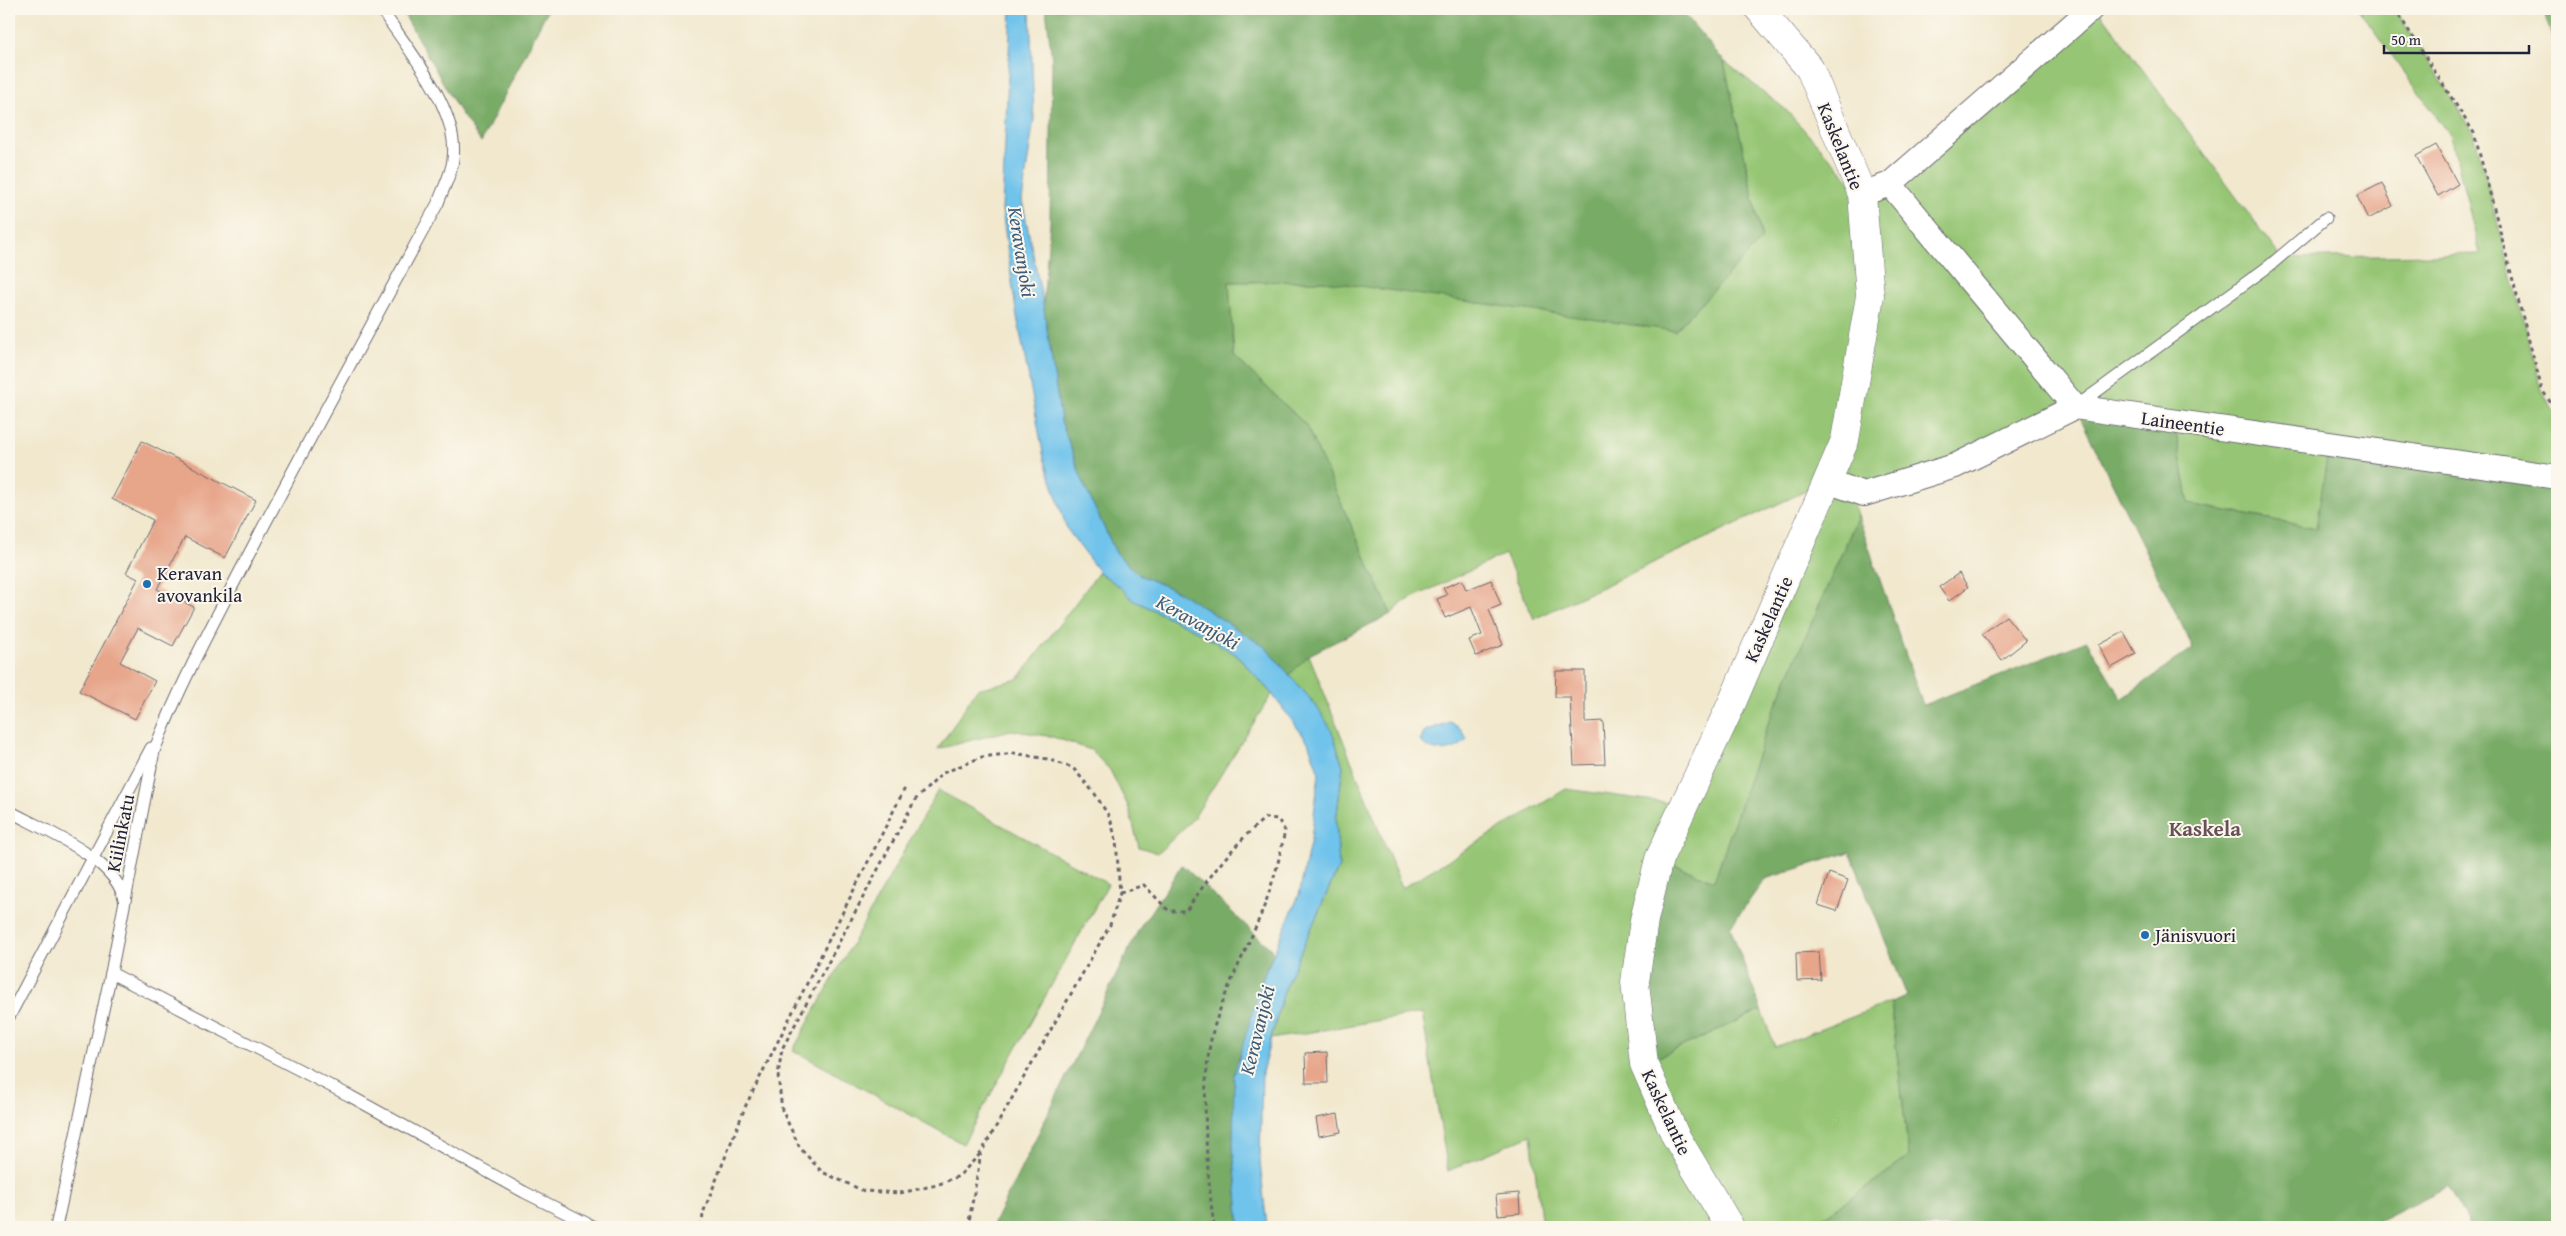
<svg xmlns="http://www.w3.org/2000/svg" width="2566" height="1236" font-family="'Gentium Book Plus',serif">
	<style>
		.green { fill: #96c675; stroke: #5c7458; fill-rule: evenodd }
		.forest { fill: #78ab66; stroke: #4d6650 }
		.water { fill: #6fc3eb; stroke: #487293 }
		.building { fill: #e7a58a }
		.lines { fill: none; stroke-linecap: round; stroke-linejoin: round }
		.lane-casing { stroke: #6a676e; stroke-width: 13 }
		.street-casing { stroke: #6a676e; stroke-width: 26 }
		.secondary-casing { stroke: #6a676e; stroke-width: 29 }
		.path { stroke: #6a676e; stroke-width: 3; stroke-dasharray: 4 4; stroke-linecap: butt }
		.lane { stroke: #fff; stroke-width: 11 }
		.street { stroke: #fff; stroke-width: 24 }
		.secondary { stroke: #fff; stroke-width: 28 }
		.poi-dot { fill: #1f6fb2; stroke: #fbf7ec; stroke-width: 2 }
		.labels { text-anchor: middle; stroke-width: 4; stroke-linejoin: round; paint-order: stroke }
		.street-label { font-size: 19px; fill: #22223b; stroke: #fbf7ec }
		.poi-label { font-size: 19px; fill: #22223b; stroke: #fbf7ec; text-anchor: start }
		.water-label { font-size: 20px; font-style: italic; fill: #3d5a79; stroke: #fbf7ec }
		.quarter-label { font-size: 21px; font-weight: bold; fill: #675057; stroke: #fbf7ec }
	</style>
	<rect width="100%" height="100%" fill="#fbf7ec"/>
	<filter id="ink" filterUnits="userSpaceOnUse"><feTurbulence type="fractalNoise" baseFrequency=".02" numOctaves="2"/><feDisplacementMap in="SourceGraphic" scale="10" xChannelSelector="R" yChannelSelector="G"/><feConvolveMatrix kernelMatrix="1 2 1 2 8 2 1 2 1" color-interpolation-filters="sRGB"/></filter>
	<filter id="wash" filterUnits="userSpaceOnUse"><feTurbulence type="fractalNoise" baseFrequency=".0096" numOctaves="4" result="noise"/><feDisplacementMap in="SourceGraphic" scale="20" xChannelSelector="R" yChannelSelector="G"/><feGaussianBlur stdDeviation="1.12" result="paint"/><feColorMatrix in="noise" values="0 0 0 0 0 0 0 0 0 0 0 0 0 0 0 0 0 1.4 0 .05"/><feComposite in="paint" operator="in"/></filter>
	<g filter="url(#wash)">
		<rect width="100%" height="100%" fill="#f1e8ce"/>
		<g class="green">
			<path d="M2098,9L2281,258L2480,254L2451,136L2358,9H2395L2474,133L2542,390L2557,419V477L2329,444L2317,528L2189,504L2174,422L2075,407L1864,494L1827,481L1534,619L1505,554L1404,602L1391,614L1306,425L1234,356L1228,282L1324,281L1762,239L1724,61L1785,109L1871,203ZM1857,367L1827,478L1834,417Z"/>
			<path d="M1821,495L1853,499L1858,516L1769,721L1714,881L1659,859L1645,1063L1761,1010L1775,1047L1891,1002L1909,1157L1815,1223L1817,1227H1542L1531,1135L1448,1171L1422,1013L1271,1039L1285,987L1339,866L1336,821L1343,766L1331,729L1315,704L1289,675L1309,655L1402,888L1566,789L1684,805Z"/>
			<path d="M1099,572L1120,587L1133,600L1197,631L1237,655L1272,694L1193,819L1158,853L1139,847L1128,806L1110,770L1091,750L1053,737L1011,730L938,749L977,689L1018,679Z"/>
			<path d="M938,790L1108,884L963,1144L793,1050Z"/>
		</g>
		<g class="forest">
			<path d="M401,9H548L481,142L458,109Z"/>
			<path d="M1046,9H1680L1724,61L1762,239L1675,331L1324,281L1229,282L1234,356L1306,425L1391,614L1309,655L1289,675L1265,647L1179,592L1139,575L1116,553L1084,485L1061,421L1043,303L1050,223L1052,60Z"/>
			<path d="M2543,9H2557V54Z"/>
			<path d="M2075,407L2174,422L2189,504L2316,528L2329,444L2557,477V1227H2470L2449,1186L2366,1227H1817L1815,1223L1909,1157L1891,1002L1907,996L1850,852L1765,879L1730,927L1761,1010L1644,1064L1635,982L1659,859L1714,881L1769,721L1858,516L1923,705L2087,641L2122,699L2193,648Z"/>
			<path d="M1182,865L1274,952L1262,980L1233,1146L1240,1227H992L1139,929Z"/>
		</g>
		<g class="water">
			<path d="M1011,9H1030L1034,119L1022,200L1043,303L1061,421L1084,485L1116,553L1139,575L1179,592L1265,647L1315,704L1331,729L1343,766L1336,821L1339,866L1285,987L1262,1072L1260,1162L1267,1227H1240L1233,1146L1234,1075L1262,980L1299,895L1311,839L1319,773L1308,742L1272,694L1237,655L1197,631L1133,600L1120,587L1099,572L1067,529L1044,458L1016,311L1002,210Z"/>
			<path d="M1450,722L1461,729L1467,740C1453,753 1434,755 1420,741L1425,731Z"/>
		</g>
		<g id="blocks">
			<g class="building">
				<path d="M2436,145L2458,184L2438,196L2416,156Z"/>
				<path d="M2382,183L2393,206L2368,219L2357,196Z"/>
				<path d="M142,441L256,500L225,558L185,537L157,589L194,607L173,646L138,628L120,662L155,681L135,719L79,691L138,579L126,573L153,520L112,499Z"/>
				<path d="M1959,573L1968,587L1949,601L1939,587Z"/>
				<path d="M1462,580L1466,590L1491,580L1501,605L1489,610L1503,645L1476,656L1469,640L1482,635L1471,607L1445,618L1437,599L1447,595L1443,588Z"/>
				<path d="M2006,616L2026,641L2002,660L1982,634Z"/>
				<path d="M2124,632L2136,654L2111,668L2099,645Z"/>
				<path d="M1556,671H1585V722L1603,721L1605,764L1574,765L1570,697H1555Z"/>
				<path d="M1829,873L1848,880L1837,911L1818,905Z"/>
				<path d="M1819,952L1821,980L1797,981L1796,953Z"/>
				<path d="M1327,1052L1328,1083H1306L1305,1053Z"/>
				<path d="M1338,1114L1341,1132L1319,1136L1316,1118Z"/>
				<path d="M1519,1193L1520,1213L1498,1215L1496,1195Z"/>
			</g>
		</g>
	</g>
	<g filter="url(#ink)">
		<use href="#blocks" fill-opacity="0" stroke="#6a676e" stroke-width="1"/>
		<g class="lines">
			<defs>
				<g id="lane">
					<path d="M2078,405L2269,266L2326,218"/>
					<path d="M9,811C44,830 115,858 124,899"/>
					<path d="M111,973L350,1096L524,1192L594,1227"/>
					<path d="M9,1017L151,748"/>
					<path d="M56,1227L111,973L154,751C180,684 215,620 248,556C310,437 374,320 438,203C443,189 452,173 453,159C460,110 407,48 381,9"/>
				</g>
				<g id="street">
					<path d="M1890,184L2075,407"/>
					<path d="M1862,194L1890,184L2091,9"/>
					<path d="M1827,481L1864,494L1955,466L2075,407L2557,477"/>
				</g>
				<path id="secondary" d="M1730,1227L1675,1135L1644,1064L1635,982L1644,920L1659,859L1731,705L1845,440L1870,296L1862,194L1810,69L1759,9"/>
			</defs>
			<use href="#lane" class="lane-casing"/>
			<use href="#street" class="street-casing"/>
			<use href="#secondary" class="secondary-casing"/>
			<g class="path">
				<path d="M2395,9L2474,133L2542,390L2557,412"/>
				<path d="M1120,893L1144,885L1169,911H1186C1209,877 1233,845 1265,818L1278,819L1285,831C1281,849 1278,866 1272,883C1257,934 1227,980 1213,1031C1199,1085 1207,1172 1214,1227"/>
				<path d="M702,1227L703,1213L746,1105L906,786"/>
				<path d="M968,1227L981,1153L1110,925L1120,893L1116,840L1110,818L1095,794L1073,768L1047,759L1014,753L982,757L943,773L915,800L782,1049L778,1075L782,1110L800,1148L822,1172L864,1191L900,1193L937,1185L959,1176L981,1153"/>
			</g>
			<use href="#lane" class="lane"/>
			<use href="#street" class="street"/>
			<use href="#secondary" class="secondary"/>
		</g>
	</g>
	<g class="poi-dot">
		<circle cx="147" cy="584" r="5"/>
		<circle cx="2145" cy="935" r="5"/>
	</g>
	<g class="labels">
		<g class="street-label">
			<text transform="translate(1841 146) rotate(68)" y="7">Kaskelantie</text>
			<text transform="translate(2183 423) rotate(8)" y="7">Laineentie</text>
			<text transform="translate(1768 619) rotate(-66)" y="7">Kaskelantie</text>
			<text transform="translate(120 833) rotate(-79)" y="7">Kiilinkatu</text>
			<text transform="translate(1667 1112) rotate(65)" y="7">Kaskelantie</text>
		</g>
		<g class="poi-label">
			<text x="157" y="580">Keravan<tspan x="157" dy="22">avovankila</tspan></text>
			<text x="2155" y="942">Jänisvuori</text>
		</g>
		<g class="water-label">
			<text transform="translate(1022 252) rotate(81)" y="7">Keravanjoki</text>
			<text transform="translate(1198 622) rotate(29)" y="7">Keravanjoki</text>
			<text transform="translate(1257 1030) rotate(-76)" y="7">Keravanjoki</text>
		</g>
		<g class="quarter-label">
			<text x="2205" y="836">Kaskela</text>
		</g>
	</g>
	<rect width="2566" height="1236" fill="none" stroke="#fbf7ec" stroke-width="30"/>
	<path d="M2384 45v8h145v-8" fill="none" stroke="#22223b" stroke-width="2.5"/>
	<text x="2391" y="45" font-size="15" fill="#22223b" stroke="#fbf7ec" stroke-width="4" paint-order="stroke">50 m</text>
</svg>
